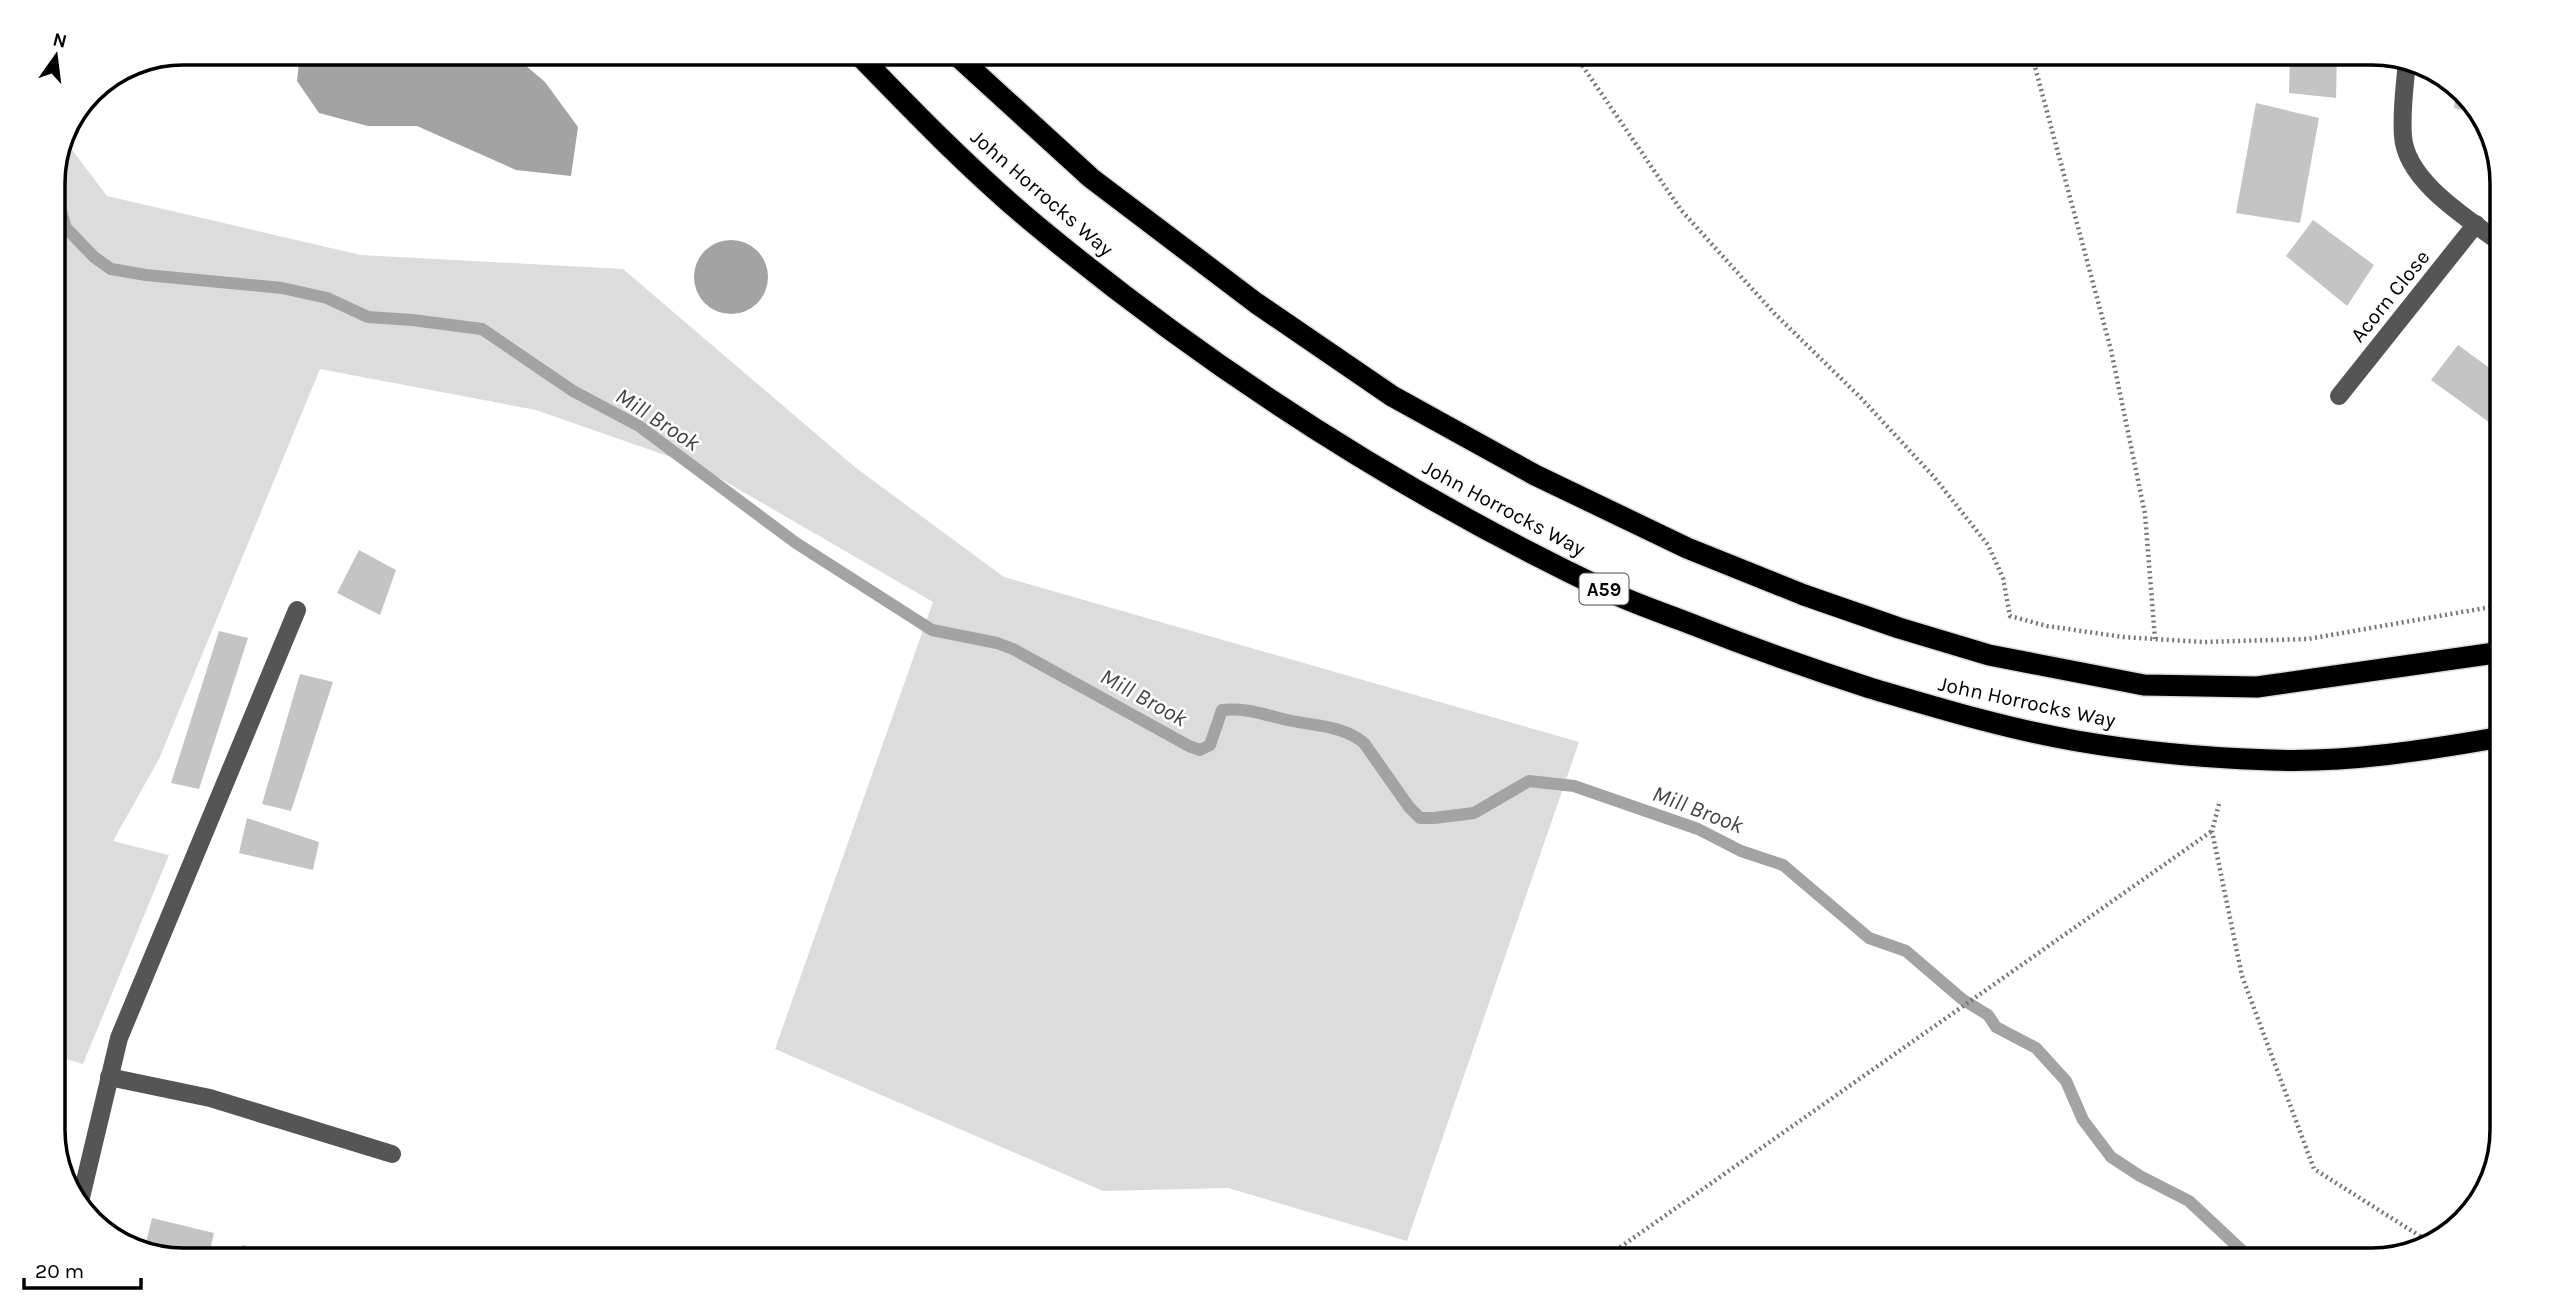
<svg xmlns="http://www.w3.org/2000/svg" width="2555" height="1313" font-family="Karla,sans-serif">
	<style>
		.green { fill: #dcdcdc }
		.water { fill: #a3a3a3 }
		.lines { fill: none; stroke-linecap: round; stroke-linejoin: round }
		.stream { stroke: #a3a3a3; stroke-width: 12 }
		.building { fill: #c4c4c4 }
		.highway-casing { stroke: #dbdbdb; stroke-width: 24 }
		.path { stroke: #777; stroke-width: 4.5; stroke-dasharray: 2 3.5; stroke-linecap: butt }
		.minor { stroke: #555; stroke-width: 18 }
		.highway { stroke: #000; stroke-width: 21 }
		.labels { text-anchor: middle; stroke-width: 5; stroke-linejoin: round; paint-order: stroke }
		.shield { fill: #fff; stroke: #4c4c4c; stroke-width: 2 }
		.shield-label { font-size: 19px; font-weight: bold; fill: #000 }
		.street-label { font-size: 21px; fill: #000; stroke: #fff }
		.water-label { font-size: 23px; font-style: italic; fill: #444; stroke: #fff }
		.rim { fill: none; stroke: #000; stroke-width: 3.5 }
	</style>
	<rect width="100%" height="100%" fill="#fff"/>
	<path class="green" d="M67,143L107,196L361,255L623,269L856,468L1004,577L1579,742L1407,1241L1228,1188L1103,1191L775,1049L933,602L702,468L536,410L320,369L159,759L113,841L169,855L83,1064L53,1055V175Z"/>
	<g class="water">
		<path d="M300,53H511L545,82L578,127L571,176L516,170L417,126H368L319,113L297,81Z"/>
		<circle cx="731" cy="277" r="37"/>
	</g>
	<g class="lines">
		<path class="stream" d="M53,184L66,228L94,257L111,269L146,275L282,288L327,298L368,317L412,320L482,329L573,391L639,426L796,543L932,630L997,643L1013,649L1189,746L1200,750L1210,745L1222,710C1246,707 1268,716 1292,721C1317,726 1344,726 1364,743L1409,807L1420,818H1434L1474,813L1529,781L1574,786L1698,829L1741,851L1783,865L1869,938L1906,951L1962,999L1988,1015L1996,1027L2036,1048L2066,1081L2083,1120L2111,1157L2140,1176L2189,1201L2252,1260"/>
	</g>
	<g class="building">
		<path d="M2290,52H2337L2336,98L2289,93Z"/>
		<path d="M2456,89L2480,110L2482,115L2454,108Z"/>
		<path d="M2256,103L2319,118L2300,223L2236,213Z"/>
		<path d="M2313,220L2374,265L2347,306L2286,256Z"/>
		<path d="M2458,345L2502,377V413L2493,425L2431,380Z"/>
		<path d="M359,550L396,570L380,615L337,593Z"/>
		<path d="M219,631L248,638L199,789L171,783Z"/>
		<path d="M300,674L333,682L291,811L262,804Z"/>
		<path d="M247,818L319,842L313,870L239,853Z"/>
		<path d="M152,1218L214,1233L208,1260H183L144,1251Z"/>
		<path d="M242,1245L313,1259V1260H238Z"/>
	</g>
	<g class="lines">
		<defs>
			<g id="highway">
				<path d="M856,52C914,112 973,173 1037,226C1211,370 1404,494 1608,591C1633,603 1660,612 1686,622C1747,646 1808,668 1870,688C1938,708 2007,729 2077,741C2141,752 2207,758 2271,760C2348,763 2427,750 2502,737"/>
				<path d="M953,52L1091,178L1256,303L1392,396L1535,475L1687,548L1804,595L1899,628L1989,655L2144,685L2257,687L2502,652"/>
			</g>
		</defs>
		<use href="#highway" class="highway-casing"/>
		<g class="path">
			<path d="M1573,52L1681,210L1774,313L1861,398L1934,477L1988,545L2003,578L2010,616L2047,626L2123,637L2203,642L2308,639L2502,605"/>
			<path d="M2031,52L2111,350L2145,514L2155,639"/>
			<path d="M2219,804L2212,831L2242,976L2314,1169L2431,1243"/>
			<path d="M1602,1260L2212,831"/>
		</g>
		<g class="minor">
			<path d="M2407,61C2405,85 2401,111 2403,136C2406,182 2469,219 2502,244"/>
			<path d="M2339,396L2476,224"/>
			<path d="M109,1077L210,1098L392,1154"/>
			<path d="M79,1206L119,1038L297,610"/>
		</g>
		<use href="#highway" class="highway"/>
	</g>
	<g class="labels">
		<rect class="shield" x="1579.5" y="573.5" width="49" height="31" rx="5"/>
		<g class="shield-label">
			<text x="1604" y="596">A59</text>
		</g>
		<g class="street-label">
			<text transform="translate(1042 193) rotate(41)" y="7">John Horrocks Way</text>
			<text transform="translate(2390 296) rotate(-51)" y="7">Acorn Close</text>
			<text transform="translate(1504 508) rotate(28)" y="7">John Horrocks Way</text>
			<text transform="translate(2027 702) rotate(12)" y="7">John Horrocks Way</text>
		</g>
		<g class="water-label">
			<text transform="translate(658 419) rotate(33)" y="8">Mill Brook</text>
			<text transform="translate(1144 697) rotate(29)" y="8">Mill Brook</text>
			<text transform="translate(1698 809) rotate(21)" y="8">Mill Brook</text>
		</g>
	</g>
	<path d="M0 0H2555V1313H0ZM183 65H2372A118 118 0 0 1 2490 183V1130A118 118 0 0 1 2372 1248H183A118 118 0 0 1 65 1130V183A118 118 0 0 1 183 65Z" fill="#fff" fill-rule="evenodd"/>
	<path class="rim" d="M183 65H2372A118 118 0 0 1 2490 183V1130A118 118 0 0 1 2372 1248H183A118 118 0 0 1 65 1130V183A118 118 0 0 1 183 65Z"/>
	<g transform="translate(56 56) rotate(14)" stroke="#ffffff" stroke-width="5" paint-order="stroke">
	<path d="M0-5L12 26L0 18L-12 26Z" fill="#000000"/>
	<text y="-10" font-size="19" font-weight="bold" text-anchor="middle" fill="#000000">N</text>
	</g>
	<path d="M24 1278v10h117v-10" fill="none" stroke="#000000" stroke-width="3.5"/>
	<text x="35" y="1278" font-size="21" fill="#000000" stroke="#ffffff" stroke-width="5" paint-order="stroke">20 m</text>
</svg>
